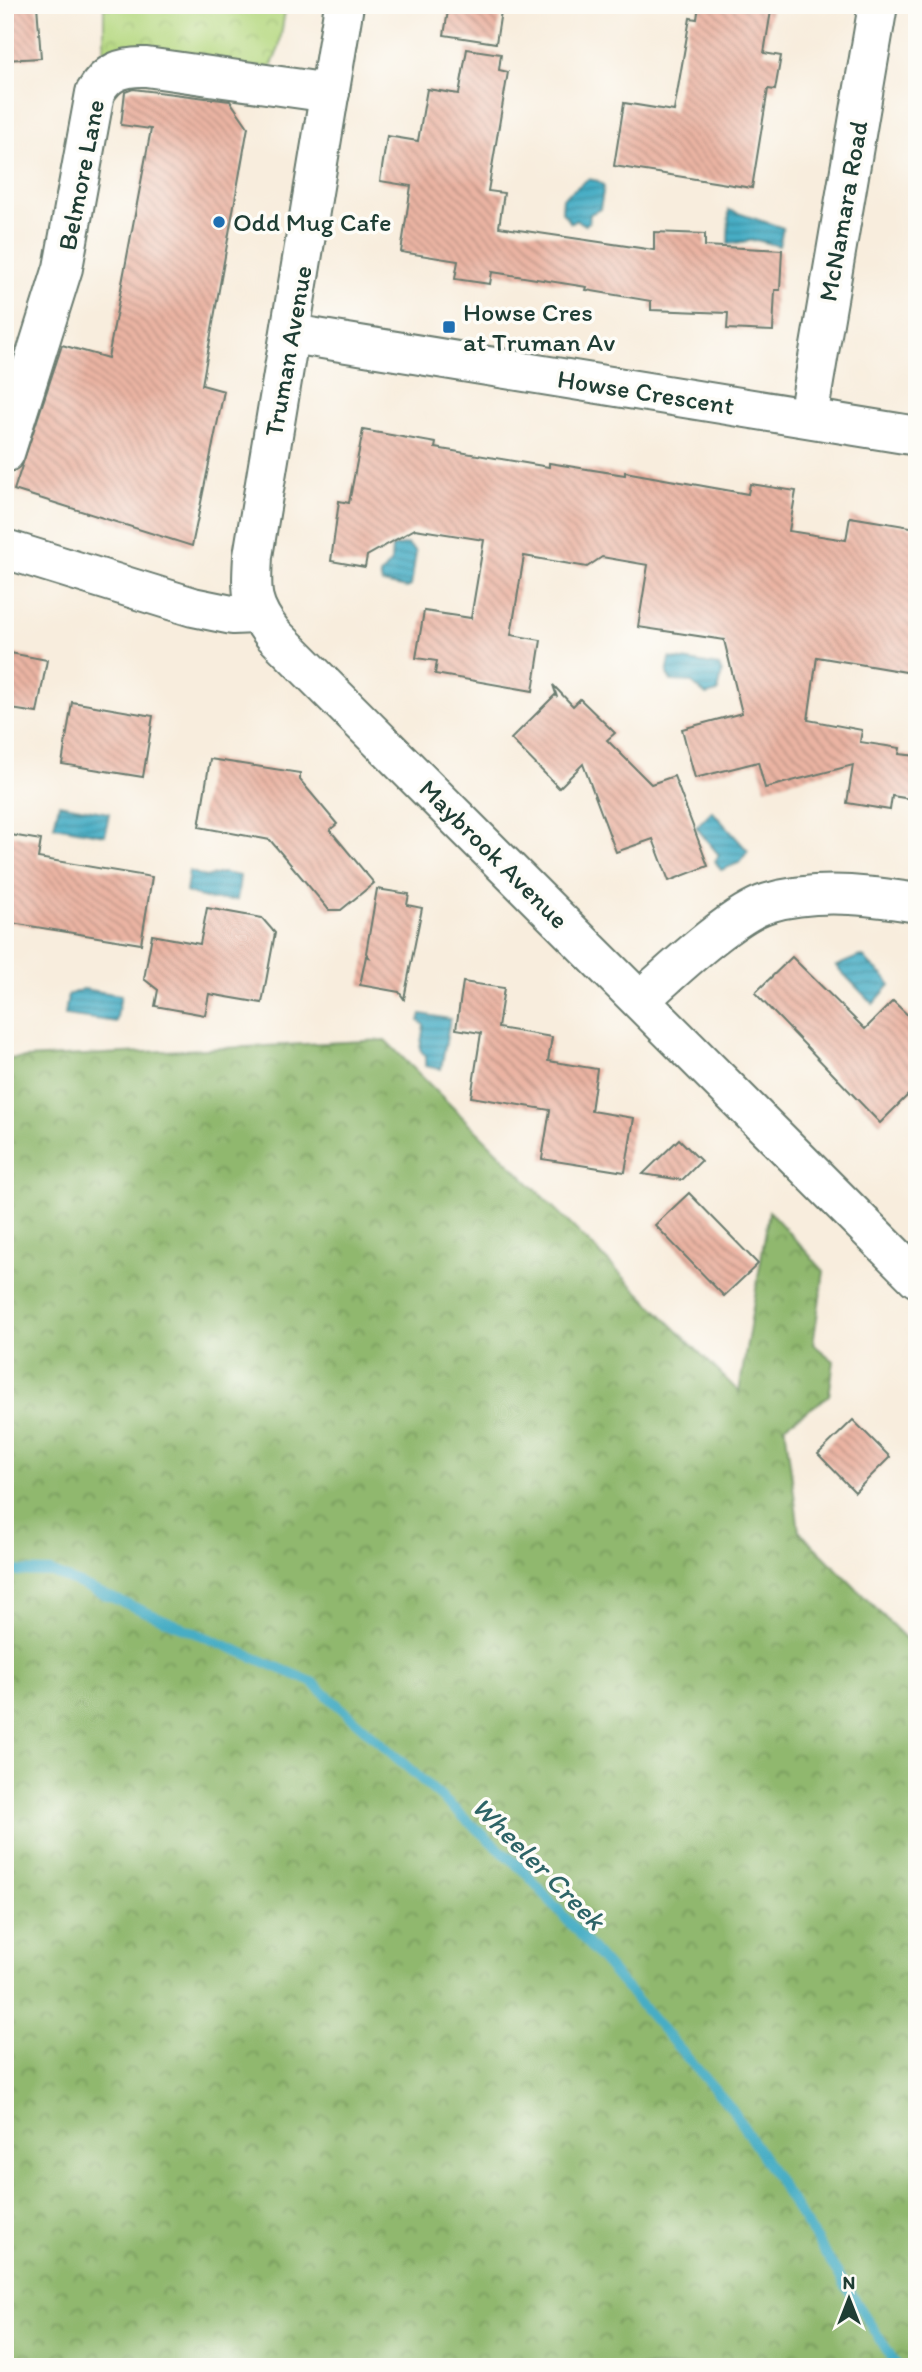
<svg xmlns="http://www.w3.org/2000/svg" width="922" height="2372" font-family="Itim,sans-serif">
	<style>
		.forest { fill: url(#forest-crowns); stroke: #587a51; stroke-width: 2 }
		.park { fill: url(#park-crowns); stroke: #6a8a5a; stroke-width: 2 }
		.water { fill: url(#water-rules); stroke: #32757c; stroke-width: 2 }
		.lines { fill: none; stroke-linecap: round; stroke-linejoin: round }
		.stream { stroke: #46adc5; stroke-width: 10 }
		.building { fill: url(#building-back-hatch) }
		.minor-casing { stroke: #6b7b6f; stroke-width: 42 }
		.minor { stroke: #fff; stroke-width: 38 }
		.poi-dot { fill: #1f6fb2; stroke: #fdfcf7; stroke-width: 2.5 }
		.labels { text-anchor: middle; stroke-width: 7; stroke-linejoin: round; paint-order: stroke }
		.street-label { font-size: 26px; fill: #1f3d34; stroke: #fdfcf7 }
		.poi-label { font-size: 26px; fill: #1f3d34; stroke: #fdfcf7; text-anchor: start }
		.water-label { font-size: 28px; font-style: italic; fill: #2d6467; stroke: #fdfcf7 }
	</style>
	<defs>
		<pattern id="forest-crowns" width="20" height="18" patternUnits="userSpaceOnUse" patternTransform="scale(1.75)"><rect width="20" height="18" fill="#90b86e"/><path d="M2 6a3 3 0 1 1 6 0M12 15a3 3 0 1 1 6 0" fill="none" stroke="#75975b"/></pattern>
		<pattern id="park-crowns" width="20" height="18" patternUnits="userSpaceOnUse" patternTransform="scale(1.75)"><rect width="20" height="18" fill="#b5d880"/><path d="M2 6a3 3 0 1 1 6 0M12 15a3 3 0 1 1 6 0" fill="none" stroke="#9bba6f"/></pattern>
		<pattern id="water-rules" width="6" height="5" patternUnits="userSpaceOnUse" patternTransform="scale(1.75)"><rect width="6" height="5" fill="#46adc5"/><path d="M0 2.5h6" fill="none" stroke="#3a8ea1"/></pattern>
		<pattern id="building-back-hatch" width="6" height="6" patternUnits="userSpaceOnUse" patternTransform="scale(1.75)"><rect width="6" height="6" fill="#ebb4a3"/><path d="M-1 5l2 2M0 0l6 6M5-1l2 2" fill="none" stroke="#be9486"/></pattern>
	</defs>
	<rect width="100%" height="100%" fill="#fdfcf7"/>
	<filter id="ink" filterUnits="userSpaceOnUse"><feTurbulence type="fractalNoise" baseFrequency=".0143" numOctaves="2"/><feDisplacementMap in="SourceGraphic" scale="14" xChannelSelector="R" yChannelSelector="G"/><feConvolveMatrix kernelMatrix="1 2 1 2 8 2 1 2 1" color-interpolation-filters="sRGB"/></filter>
	<filter id="wash" filterUnits="userSpaceOnUse"><feTurbulence type="fractalNoise" baseFrequency=".00686" numOctaves="4" result="noise"/><feDisplacementMap in="SourceGraphic" scale="28" xChannelSelector="R" yChannelSelector="G"/><feGaussianBlur stdDeviation="1.57" result="paint"/><feColorMatrix in="noise" values="0 0 0 0 0 0 0 0 0 0 0 0 0 0 0 0 0 1.4 0 .05"/><feComposite in="paint" operator="in"/></filter>
	<g filter="url(#wash)">
		<rect width="100%" height="100%" fill="#f8eddd"/>
		<path class="forest" d="M385,1040L739,1392L769,1211L824,1271L813,1344L834,1361L829,1396L785,1426L799,1531L917,1650V2367H5V1059Z"/>
		<path class="park" d="M104,5H286L279,48L271,67L104,65Z"/>
		<g class="water">
			<path d="M588,179L598,181L604,186L600,209L590,214L589,222L585,225L576,220L571,223L562,212L563,198Z"/>
			<path d="M729,210L783,228L779,246L756,240L728,244Z"/>
			<path d="M407,544L416,552L411,586L407,588L382,583L380,575L391,562L392,547Z"/>
			<path d="M670,658L719,666L722,673L718,692L706,695L691,682L671,681L667,674Z"/>
			<path d="M59,804L109,813L105,835L54,826Z"/>
			<path d="M712,811L748,851L739,863L721,870L715,861L719,855L696,827Z"/>
			<path d="M189,871L205,877L223,873L240,876L237,900H211L186,892Z"/>
			<path d="M860,956L865,958C872,970 885,973 890,985L873,1004L836,966Z"/>
			<path d="M83,989L121,995L116,1022L65,1015L68,995Z"/>
			<path d="M421,1014L450,1019L441,1069L425,1066V1056L420,1049L424,1025L419,1021Z"/>
		</g>
		<g class="lines">
			<path class="stream" d="M5,1571L51,1572L312,1682L526,1873L732,2109L898,2367"/>
		</g>
		<g id="blocks">
			<g class="building">
				<path d="M5,5H37L41,58L5,60Z"/>
				<path d="M449,5H502L496,43L444,35Z"/>
				<path d="M699,5H772L764,53L781,56L775,90L768,89L752,188L614,166L624,103L674,111L690,18L697,19Z"/>
				<path d="M467,49L501,54L499,70L508,72L488,191L504,193L499,227L654,250V232L705,234V246L782,250L780,290H775L773,331L727,329L728,313L651,310V301L586,290L587,287L492,272L490,284L455,279L458,261L401,252L411,186L380,181L387,136L418,141L427,89L459,94Z"/>
				<path d="M133,89L230,101L248,127L202,385L224,391L192,546L14,490L62,345L108,358L151,129L121,125L125,92Z"/>
				<path d="M363,430L436,443L435,448L549,467V463L625,475V472L748,494L750,484L796,491L789,531L846,540L850,517L917,528V643L912,673L817,657L808,720L862,730L860,742L900,748L899,754L917,756V800L892,796L890,810L847,803L853,765L765,788L758,762L695,778L682,729L742,713L724,640L638,627L648,565L602,557L587,567L524,556L511,635L541,640L533,691L435,674L437,661L416,658L424,611L471,618L484,540L415,529L367,556L365,567L331,561L339,501L349,503Z"/>
				<path d="M5,652L47,660L37,713L5,708Z"/>
				<path d="M553,685L573,706L580,699L615,733L607,740L651,784L674,776L708,866L669,881L653,839L616,852L583,764L559,788L511,739L555,695L557,697Z"/>
				<path d="M72,702L153,716L143,777L62,764Z"/>
				<path d="M210,759L300,773V780L337,824L330,830L374,883L341,910H329L270,840L199,827Z"/>
				<path d="M5,834L41,840L38,858L152,877L141,944L5,922Z"/>
				<path d="M377,889L409,894L407,905L422,908L404,999L399,992L360,985L366,956L369,957L366,953Z"/>
				<path d="M207,908L262,918L275,933L262,1003L209,994L205,1015L155,1006L158,990L144,979L152,935L200,944Z"/>
				<path d="M792,957L865,1029L893,1001L917,1024V1086L880,1123L755,993Z"/>
				<path d="M463,982L504,988L498,1028L552,1037L548,1061L597,1069L591,1111L634,1118L625,1172L542,1159L550,1110L471,1097L481,1033L456,1029Z"/>
				<path d="M679,1139L701,1161L682,1180L643,1174Z"/>
				<path d="M689,1193L758,1264L724,1296L655,1225Z"/>
				<path d="M853,1420L890,1457L855,1492L818,1454Z"/>
			</g>
		</g>
	</g>
	<g filter="url(#ink)">
		<use href="#blocks" fill-opacity="0" stroke="#6b7b6f" stroke-width="2"/>
		<g class="lines">
			<defs>
				<g id="minor">
					<path d="M344,5L253,556C251,592 250,605 273,634L917,1278"/>
					<path d="M292,334L917,436"/>
					<path d="M808,417L878,5"/>
					<path d="M5,453L63,268L95,93C107,72 122,66 146,67L330,93"/>
					<path d="M5,549L193,607L232,615L256,614"/>
					<path d="M640,1000C669,974 733,913 768,903C815,889 869,895 917,903"/>
				</g>
			</defs>
			<use href="#minor" class="minor-casing"/>
			<use href="#minor" class="minor"/>
		</g>
	</g>
	<g class="poi-dot">
		<circle cx="219" cy="222" r="7"/>
		<rect x="442" y="320" width="14" height="14" rx="3.5"/>
	</g>
	<g class="labels">
		<g class="street-label">
			<text transform="translate(81 175) rotate(-79)" y="9">Belmore Lane</text>
			<text transform="translate(843 211) rotate(-80)" y="9">McNamara Road</text>
			<text transform="translate(288 351) rotate(-80)" y="9">Truman Avenue</text>
			<text transform="translate(646 392) rotate(9)" y="9">Howse Crescent</text>
			<text transform="translate(494 854) rotate(45)" y="9">Maybrook Avenue</text>
		</g>
		<g class="poi-label">
			<text x="233" y="231">Odd Mug Cafe</text>
			<text x="463" y="321">Howse Cres<tspan x="463" dy="30">at Truman Av</tspan></text>
		</g>
		<g class="water-label">
			<text transform="translate(539 1863) rotate(45)" y="10">Wheeler Creek</text>
		</g>
	</g>
	<rect width="922" height="2372" fill="none" stroke="#fdfcf7" stroke-width="28"/>
	<g transform="translate(849 2299)" stroke="#fdfcf7" stroke-width="5" paint-order="stroke">
	<path d="M0-5L12 26L0 18L-12 26Z" fill="#1f3d34"/>
	<text y="-10" font-size="19" font-weight="bold" text-anchor="middle" fill="#1f3d34">N</text>
	</g>
</svg>
